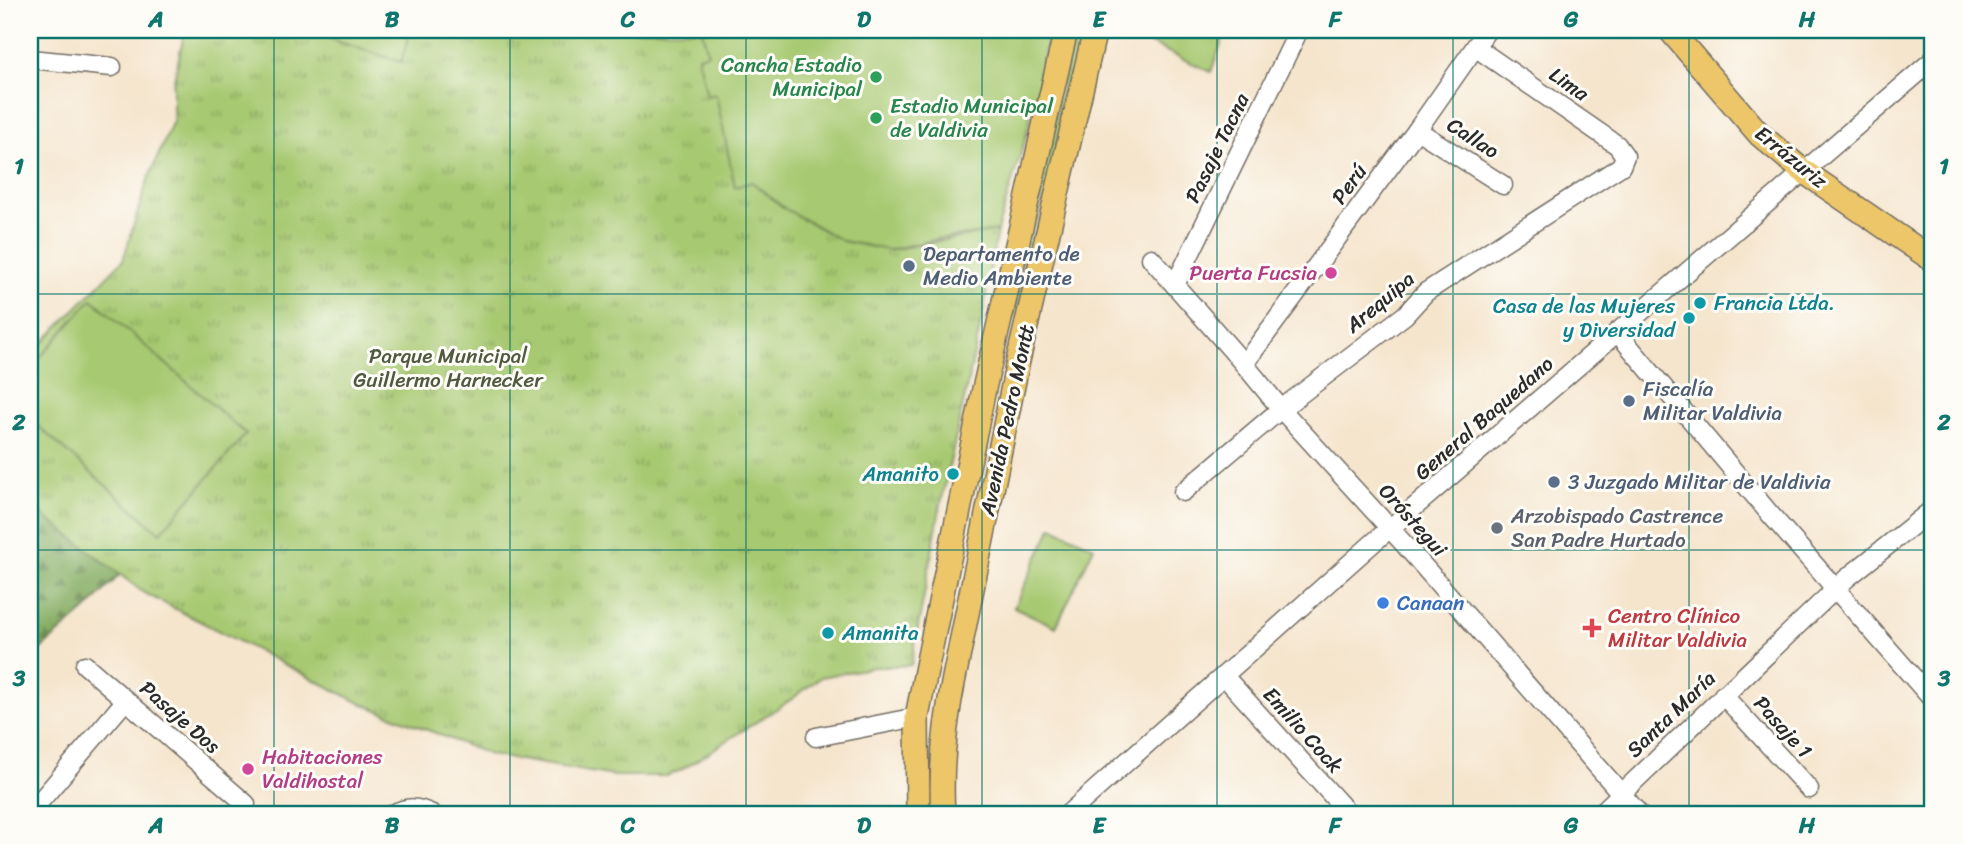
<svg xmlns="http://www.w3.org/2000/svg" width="1963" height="844" font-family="Sriracha,sans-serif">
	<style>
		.grass { fill: url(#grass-dots); stroke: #697a4e; stroke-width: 2 }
		.forest { fill: url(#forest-firs); stroke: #586c47; stroke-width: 2 }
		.park { fill: url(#park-tufts); stroke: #697a4e; stroke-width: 2 }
		.garden { fill: #a7c971; stroke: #697a4e; stroke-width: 2 }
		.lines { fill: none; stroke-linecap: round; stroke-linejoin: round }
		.minor-casing { stroke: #726c64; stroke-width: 21 }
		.major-casing { stroke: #726c64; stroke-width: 26 }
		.minor { stroke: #fff; stroke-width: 18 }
		.major { stroke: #ecc669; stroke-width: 23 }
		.grid { fill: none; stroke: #0f766e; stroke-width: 2; stroke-opacity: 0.55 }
		.leisure-dot { fill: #2e9e5b; stroke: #fdfcf7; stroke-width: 2.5 }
		.service-dot { fill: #5c6f8a; stroke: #fdfcf7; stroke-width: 2.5 }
		.hotel-dot { fill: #d1479c; stroke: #fdfcf7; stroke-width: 2.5 }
		.culture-dot { fill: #0f9aa8; stroke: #fdfcf7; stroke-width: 2.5 }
		.worship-dot { fill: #6b7280; stroke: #fdfcf7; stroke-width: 2.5 }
		.shop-dot { fill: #3f7fe0; stroke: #fdfcf7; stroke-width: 2.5 }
		.health-dot { fill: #e0444e; stroke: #fdfcf7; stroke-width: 2.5 }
		.labels { text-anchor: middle; stroke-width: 6; stroke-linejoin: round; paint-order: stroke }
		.leisure-label { font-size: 21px; fill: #27864d; stroke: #fdfcf7; text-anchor: end }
		.street-label { font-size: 21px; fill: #2b2b2b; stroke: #fdfcf7 }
		.service-label { font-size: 21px; fill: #4e5e75; stroke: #fdfcf7; text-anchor: start }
		.hotel-label { font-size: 21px; fill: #b23c85; stroke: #fdfcf7; text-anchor: end }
		.culture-label { font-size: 21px; fill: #0d838f; stroke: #fdfcf7; text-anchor: start }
		.park-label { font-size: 21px; fill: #505a40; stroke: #fdfcf7 }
		.worship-label { font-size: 21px; fill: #5b616d; stroke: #fdfcf7; text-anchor: start }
		.shop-label { font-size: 21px; fill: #366cbe; stroke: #fdfcf7; text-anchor: start }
		.health-label { font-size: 21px; fill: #be3a42; stroke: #fdfcf7; text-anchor: start }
		.neatline { fill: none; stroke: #0f766e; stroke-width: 2.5 }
		.grid-label { font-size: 23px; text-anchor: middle; font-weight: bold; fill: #0f766e }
	</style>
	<defs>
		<pattern id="grass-dots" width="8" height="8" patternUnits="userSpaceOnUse" patternTransform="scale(1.75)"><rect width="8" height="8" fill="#a7c971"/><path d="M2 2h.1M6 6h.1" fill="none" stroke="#88a35d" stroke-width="1.8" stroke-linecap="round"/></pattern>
		<pattern id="forest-firs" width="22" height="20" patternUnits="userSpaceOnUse" patternTransform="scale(1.75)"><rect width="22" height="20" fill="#85ad63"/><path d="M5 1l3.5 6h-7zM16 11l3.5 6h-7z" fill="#6d8d52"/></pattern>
		<pattern id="park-tufts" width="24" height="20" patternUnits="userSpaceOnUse" patternTransform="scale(1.75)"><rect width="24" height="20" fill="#a7c971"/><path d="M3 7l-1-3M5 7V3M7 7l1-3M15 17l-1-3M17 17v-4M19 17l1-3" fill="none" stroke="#88a35d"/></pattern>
	</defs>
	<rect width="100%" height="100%" fill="#fdfcf7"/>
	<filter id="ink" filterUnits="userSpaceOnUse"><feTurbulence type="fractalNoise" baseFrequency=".0143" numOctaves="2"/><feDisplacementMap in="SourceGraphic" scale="14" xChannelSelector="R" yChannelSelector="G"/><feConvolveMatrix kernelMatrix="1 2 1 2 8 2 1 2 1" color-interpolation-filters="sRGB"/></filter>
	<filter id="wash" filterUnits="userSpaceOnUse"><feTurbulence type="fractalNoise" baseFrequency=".00686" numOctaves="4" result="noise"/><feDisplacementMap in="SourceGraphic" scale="28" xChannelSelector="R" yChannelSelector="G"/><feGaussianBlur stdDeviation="1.57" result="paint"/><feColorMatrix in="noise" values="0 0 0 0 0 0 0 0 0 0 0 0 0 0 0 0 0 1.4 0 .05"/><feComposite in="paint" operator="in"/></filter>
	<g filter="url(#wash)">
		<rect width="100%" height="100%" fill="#f5e5cd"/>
		<path class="grass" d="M1074,30H1085L1017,311L1010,321Z"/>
		<path class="forest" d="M30,452L140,553L87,609L30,658Z"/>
		<path class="park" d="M185,30H702L708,54L699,56L707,95L716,94L752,182L784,208L843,241L889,250L997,231L981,323L941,503L911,665L875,667L821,677L792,699L681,770L667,776H614L490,755L358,702L144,593L30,505V356L123,260L147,182L173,121V84Z"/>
		<g class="garden">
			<path d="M333,30H411L401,62L330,39Z"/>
			<path d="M702,30H1049L1036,96L1025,140L997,231L938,239L889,250L843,241L784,208L752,182L735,187L716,94L707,96L698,56L708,53Z"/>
			<path d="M1121,30H1226L1211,72Z"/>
			<path d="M92,299L246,434L160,533L30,419V369Z"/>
			<path d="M1052,527L1094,547L1056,627L1014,607Z"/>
		</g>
	</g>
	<g filter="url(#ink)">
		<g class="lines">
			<defs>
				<g id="minor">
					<path d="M30,59L112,67"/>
					<path d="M1417,130L1503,185"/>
					<path d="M1151,258L1244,364L1281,409L1405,545L1639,814"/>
					<path d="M1175,285L1296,36V30"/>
					<path d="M1617,332L1770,514L1933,700"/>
					<path d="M1244,364L1417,130L1487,30"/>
					<path d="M1183,492L1281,409L1405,315L1426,292L1621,166L1625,156L1617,145L1475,47"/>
					<path d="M85,665L246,804"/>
					<path d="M1224,676L1349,814"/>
					<path d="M1723,695L1809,789"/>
					<path d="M816,737L917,717"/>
					<path d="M30,813L126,700"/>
					<path d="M393,814C408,806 418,807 432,814"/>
					<path d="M1068,814L1374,542L1933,60"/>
					<path d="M1600,814L1847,578L1933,509"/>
				</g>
				<g id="major">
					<path d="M1670,30L1760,135L1803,171L1933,260"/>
					<path d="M918,814L917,717L927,666L984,389L1066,30"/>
					<path d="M943,814C940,768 945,723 954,678L1018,361L1095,30"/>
				</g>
			</defs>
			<use href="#minor" class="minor-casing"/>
			<use href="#major" class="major-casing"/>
			<use href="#minor" class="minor"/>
			<use href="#major" class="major"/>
		</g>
	</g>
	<path class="grid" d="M274,30V814M510,30V814M746,30V814M982,30V814M1217,30V814M1453,30V814M1689,30V814M30,294H1933M30,550H1933"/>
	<g class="leisure-dot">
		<circle cx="876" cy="77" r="7"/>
		<circle cx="876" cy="118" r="7"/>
	</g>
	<g class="service-dot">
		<circle cx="909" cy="266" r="7"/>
		<circle cx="1629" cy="401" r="7"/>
		<circle cx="1554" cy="482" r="7"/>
	</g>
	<g class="hotel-dot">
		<circle cx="1331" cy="273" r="7"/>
		<circle cx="248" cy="769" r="7"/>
	</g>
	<g class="culture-dot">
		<circle cx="1700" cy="303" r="7"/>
		<circle cx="1689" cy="318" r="7"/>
		<circle cx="953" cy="474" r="7"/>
		<circle cx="828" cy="633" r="7"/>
	</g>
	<circle class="worship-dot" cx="1497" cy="528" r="7"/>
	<circle class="shop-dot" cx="1383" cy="603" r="7"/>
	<path class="health-dot" d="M1588.5 617.5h7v7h7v7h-7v7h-7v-7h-7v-7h7z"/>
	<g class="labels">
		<g class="leisure-label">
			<text x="862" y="72">Cancha Estadio<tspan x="862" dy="24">Municipal</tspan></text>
			<text x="890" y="113" text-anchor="start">Estadio Municipal<tspan x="890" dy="24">de Valdivia</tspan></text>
		</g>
		<g class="street-label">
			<text transform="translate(1569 84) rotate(35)" y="7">Lima</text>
			<text transform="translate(1473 138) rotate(33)" y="7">Callao</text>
			<text transform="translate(1217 148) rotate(-64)" y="7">Pasaje Tacna</text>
			<text transform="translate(1791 157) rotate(39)" y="7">Errázuriz</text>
			<text transform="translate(1349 184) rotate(-54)" y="7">Perú</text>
			<text transform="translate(1380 302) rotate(-40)" y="7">Arequipa</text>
			<text transform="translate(1484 418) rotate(-41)" y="7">General Baquedano</text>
			<text transform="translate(1007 420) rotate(-78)" y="7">Avenida Pedro Montt</text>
			<text transform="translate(1413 520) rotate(48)" y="7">Oróstegui</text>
			<text transform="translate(1671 714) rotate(-44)" y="7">Santa María</text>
			<text transform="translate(180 717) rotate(41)" y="7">Pasaje Dos</text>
			<text transform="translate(1783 727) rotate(48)" y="7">Pasaje 1</text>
			<text transform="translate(1303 730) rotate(48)" y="7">Emilio Cock</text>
		</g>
		<g class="service-label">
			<text x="923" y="261">Departamento de<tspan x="923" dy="24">Medio Ambiente</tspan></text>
			<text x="1643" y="396">Fiscalía<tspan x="1643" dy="24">Militar Valdivia</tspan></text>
			<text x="1568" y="489">3 Juzgado Militar de Valdivia</text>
		</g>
		<g class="hotel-label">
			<text x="1317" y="280">Puerta Fucsia</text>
			<text x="262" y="764" text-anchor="start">Habitaciones<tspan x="262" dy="24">Valdihostal</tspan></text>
		</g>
		<g class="culture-label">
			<text x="1714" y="310">Francia Ltda.</text>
			<text x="1675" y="313" text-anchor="end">Casa de las Mujeres<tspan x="1675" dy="24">y Diversidad</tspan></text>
			<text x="939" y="481" text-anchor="end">Amanito</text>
			<text x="842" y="640">Amanita</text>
		</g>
		<g class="park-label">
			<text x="448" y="363">Parque Municipal<tspan x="448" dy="24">Guillermo Harnecker</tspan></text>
		</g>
		<g class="worship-label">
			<text x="1511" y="523">Arzobispado Castrence<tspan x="1511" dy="24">San Padre Hurtado</tspan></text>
		</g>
		<g class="shop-label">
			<text x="1397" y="610">Canaan</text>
		</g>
		<g class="health-label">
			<text x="1608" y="623">Centro Clínico<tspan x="1608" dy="24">Militar Valdivia</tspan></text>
		</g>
	</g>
	<rect width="1963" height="844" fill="none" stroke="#fdfcf7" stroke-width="77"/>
	<rect x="38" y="38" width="1886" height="768" class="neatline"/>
	<g class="grid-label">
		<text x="156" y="27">A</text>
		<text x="392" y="27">B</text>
		<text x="628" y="27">C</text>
		<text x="864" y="27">D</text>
		<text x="1099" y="27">E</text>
		<text x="1335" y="27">F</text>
		<text x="1571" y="27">G</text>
		<text x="1807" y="27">H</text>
		<text x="19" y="174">1</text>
		<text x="1944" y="174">1</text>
		<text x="19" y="430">2</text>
		<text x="1944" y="430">2</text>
		<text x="19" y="686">3</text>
		<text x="1944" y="686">3</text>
		<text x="156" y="833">A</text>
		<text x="392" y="833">B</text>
		<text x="628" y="833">C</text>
		<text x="864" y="833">D</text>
		<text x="1099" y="833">E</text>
		<text x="1335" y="833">F</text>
		<text x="1571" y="833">G</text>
		<text x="1807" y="833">H</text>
	</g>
</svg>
